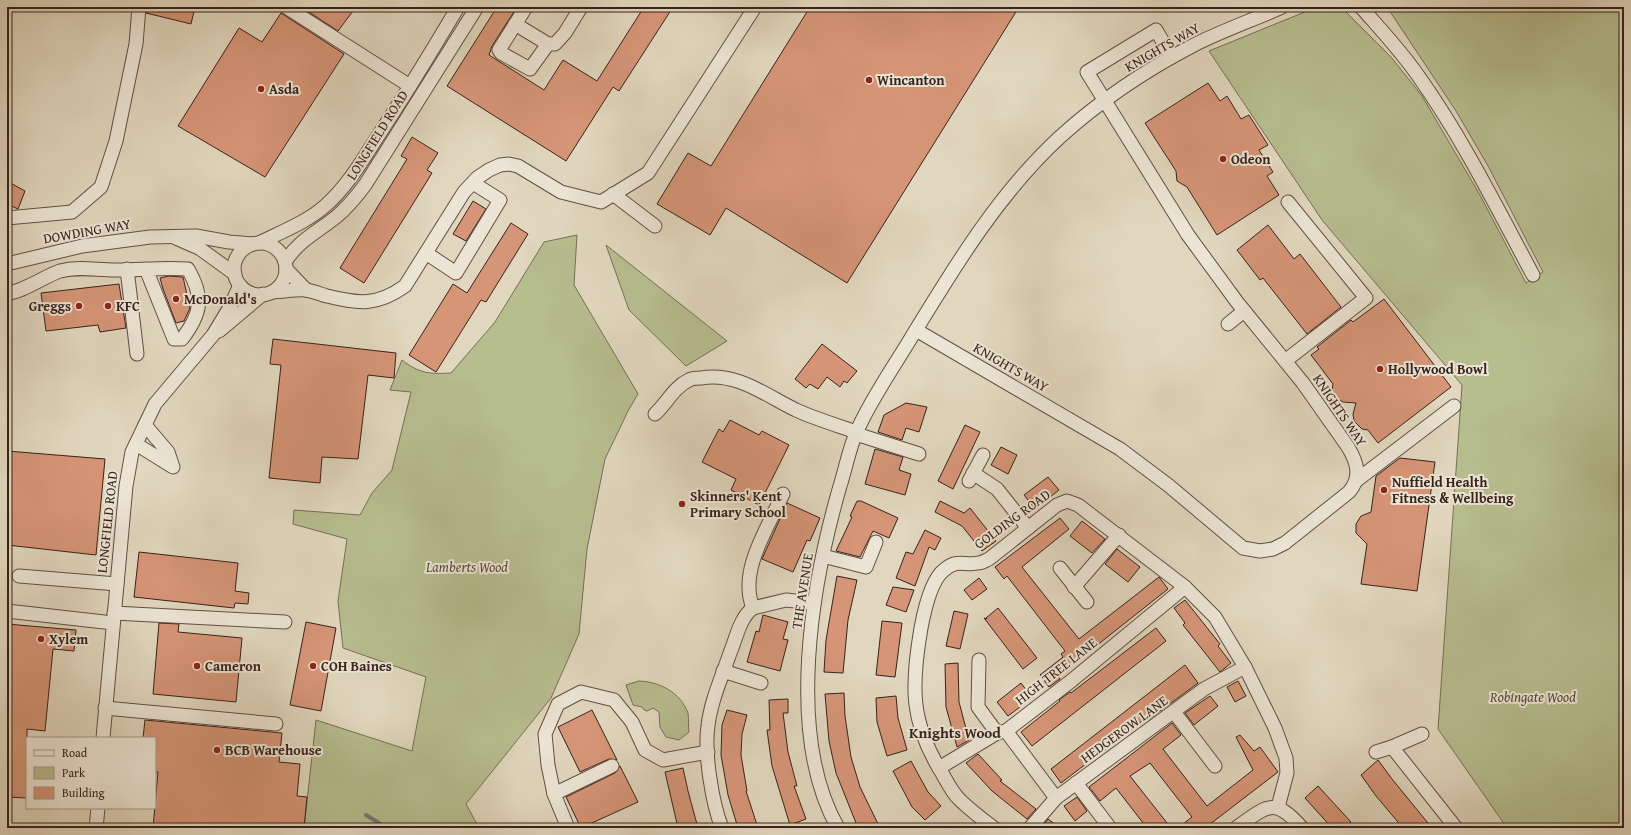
<svg xmlns="http://www.w3.org/2000/svg" width="1631" height="835" font-family="'Gentium Book Plus',serif">
	<style>
		.green { fill: #b6bd8f; stroke: #767055 }
		.lines { fill: none; stroke-linecap: round; stroke-linejoin: round }
		.stream { stroke: #6f7d75; stroke-width: 4 }
		.building { fill: #d69577; stroke: #37221b }
		.minor-casing { stroke: #624f44; stroke-width: 15 }
		.minor { stroke: #ece5d5; stroke-width: 13 }
		.poi-dot { fill: #8f2418; stroke: #ece5d5; stroke-width: 1.5 }
		.labels { text-anchor: middle; stroke-width: 4; stroke-linejoin: round; paint-order: stroke }
		.street-label { font-size: 14px; fill: #37221b; stroke: #ece5d5 }
		.poi-label { font-size: 14px; font-weight: bold; fill: #37221b; stroke: #ece5d5; text-anchor: start }
		.park-label { font-size: 14px; font-style: italic; fill: #574938; stroke: #ece5d5 }
		.neighbourhood-label { font-size: 15px; font-weight: bold; fill: #37221b; stroke: #ece5d5 }
	</style>
	<rect width="100%" height="100%" fill="#e1d7be"/>
	<filter id="stains"><feTurbulence type="fractalNoise" baseFrequency=".005" numOctaves="4"/><feColorMatrix values="0 0 0 0 .2 0 0 0 0 .09 0 0 0 0 .02 0 0 0 .5 -.17"/></filter>
	<radialGradient id="worn" r=".72"><stop offset=".6" stop-color="#630" stop-opacity="0"/><stop offset="1" stop-color="#630" stop-opacity=".3"/></radialGradient>
	<g class="green">
		<path d="M1317,7H1337L1344,10L1391,57L1422,96L1480,195L1526,283L1543,272L1488,166L1456,111L1387,7H1624V828H1507L1438,729L1462,385L1322,220L1209,51Z"/>
		<path d="M577,235L574,285L638,394L628,411L605,459L587,549L579,634L551,698L466,804L479,828H304L316,720L412,751L426,677L343,648L338,601L347,539L293,524L294,510L360,515L372,493L392,470L411,392L390,390L402,360C420,374 430,374 451,373L495,322L544,242Z"/>
		<path d="M606,245L727,341L686,366L629,310Z"/>
		<path d="M639,681C660,682 680,692 688,713C689,719 688,726 689,732L679,740L666,737L660,727L659,712L653,708L647,711L644,710L642,707L633,705L626,685Z"/>
	</g>
	<g class="lines">
		<path class="stream" d="M366,815L387,828"/>
	</g>
	<g class="building">
		<path d="M147,7H195L191,24L146,13Z"/>
		<path d="M301,7H356L338,31Z"/>
		<path d="M497,7H517L492,46L489,55L544,90L563,60L597,81L644,7H673L619,91L613,87L566,161L447,86Z"/>
		<path d="M810,7H1019L847,283L726,208L710,235L657,204L688,153L711,166Z"/>
		<path d="M281,13L344,54L265,177L178,126L239,28L262,42Z"/>
		<path d="M1208,83L1220,101L1227,96L1241,119L1249,115L1268,145L1259,150L1273,172L1267,176L1279,195L1217,235L1187,187L1177,181L1176,171L1145,123Z"/>
		<path d="M412,137L438,153L427,170L432,173L364,283L340,268L407,159L401,156Z"/>
		<path d="M7,181L25,191L18,209L7,204Z"/>
		<path d="M473,201L486,209L466,241L453,234Z"/>
		<path d="M511,223L528,234L486,302L481,300L436,372L409,355L453,284L467,293Z"/>
		<path d="M1268,225L1294,259L1300,254L1341,307L1307,334L1263,278L1260,280L1237,250Z"/>
		<path d="M169,276L183,277L190,308L184,321L176,323L163,289L160,278Z"/>
		<path d="M119,284L126,328L100,332L98,325L46,331L41,293Z"/>
		<path d="M1384,299L1451,387L1378,443L1368,430L1362,429L1354,421L1353,414L1356,403L1343,402L1336,398L1332,391L1333,384L1311,355L1319,349L1317,347L1351,320L1353,322Z"/>
		<path d="M273,339L396,353L394,378L368,375L358,459L322,457L320,483L269,478L281,365L270,364Z"/>
		<path d="M822,344L857,371L847,383L844,381L840,387L827,377L818,389L810,384L806,388L795,379Z"/>
		<path d="M906,403L927,407L919,432L906,428L902,440L878,432L884,415Z"/>
		<path d="M730,420L759,435L762,431L789,445L759,505L731,490L736,479L702,462L719,429L723,432Z"/>
		<path d="M965,425L980,432L953,489L938,481Z"/>
		<path d="M1001,447L1017,455L1008,474L991,465Z"/>
		<path d="M875,449L903,457L899,470L911,474L905,495L865,484Z"/>
		<path d="M7,451L105,459L96,555L7,545Z"/>
		<path d="M1400,458L1435,462L1417,591L1361,584L1367,544L1356,533V524L1361,516L1371,512L1376,476Z"/>
		<path d="M1048,477L1059,490L1035,509L1024,495Z"/>
		<path d="M857,501H861L898,518L889,538L873,531L860,557L836,551L852,517L850,516Z"/>
		<path d="M940,501L964,513L970,508L996,541L982,551L962,526L935,512Z"/>
		<path d="M787,503L820,518L810,541L807,540L793,572L762,559Z"/>
		<path d="M1060,518L1069,529L1022,567L1079,639L1159,577L1168,589L1058,676L1060,679L1049,687L1040,675L1063,657L1061,654L1065,651L1007,576L1004,579L995,567Z"/>
		<path d="M1082,521L1105,539L1092,553L1070,536Z"/>
		<path d="M925,530L941,538L935,550L929,547L915,586L896,578L906,552L913,554Z"/>
		<path d="M1117,549L1140,567L1128,582L1105,564Z"/>
		<path d="M139,552L238,563L235,591L249,593L248,604L235,603L234,608L134,597Z"/>
		<path d="M837,576L857,580L848,620L843,673L824,672L826,640Z"/>
		<path d="M979,578L987,589L972,600L964,590Z"/>
		<path d="M893,587L914,590L906,612L886,605Z"/>
		<path d="M1185,600L1220,644L1218,646L1231,663L1220,672L1183,625L1185,623L1174,608Z"/>
		<path d="M998,608L1037,658L1023,669L984,618L987,619L986,618Z"/>
		<path d="M954,611L968,614L960,649L946,646Z"/>
		<path d="M763,615L788,622L783,639L788,640L780,671L747,662L756,631L759,632Z"/>
		<path d="M882,621L902,623L895,677L876,675Z"/>
		<path d="M306,622L336,628L321,711L290,705Z"/>
		<path d="M159,623L179,624L178,632L242,638L236,702L153,694Z"/>
		<path d="M7,624L76,630L74,651L53,649L45,731L27,729V798L7,797Z"/>
		<path d="M1156,628L1166,641L1032,746L1021,732L1060,701L1059,700L1070,692L1071,693Z"/>
		<path d="M958,663L959,702L969,740L957,747L946,707L945,664Z"/>
		<path d="M1185,665L1198,683L1148,720L1146,718L1061,783L1051,769Z"/>
		<path d="M1238,681L1246,696L1235,702L1227,687Z"/>
		<path d="M1021,683L1032,698L1008,716L997,702Z"/>
		<path d="M844,693L845,716L851,757L860,787L880,828H858L836,773L829,741L825,694Z"/>
		<path d="M896,696L898,718L907,750L887,756L877,722L876,698Z"/>
		<path d="M1210,696L1218,706L1194,725L1185,713Z"/>
		<path d="M788,699V713H783L788,752L797,786H794L806,819L790,825L772,766L767,730H770L769,700Z"/>
		<path d="M592,710L617,760L609,759L580,772L558,727Z"/>
		<path d="M727,710L747,715L742,734L741,755L747,791H746L758,828H738L728,795L721,755L722,725Z"/>
		<path d="M145,720L282,733L279,762L300,764L297,796L307,797L304,828H153L158,772H155V738H143Z"/>
		<path d="M1172,723L1181,735L1163,749L1207,806L1253,770L1236,737L1240,735L1254,751L1260,747L1278,772L1205,828H1178L1192,817L1150,763L1130,776L1171,828H1147L1116,788L1100,801L1089,787Z"/>
		<path d="M978,754L1002,780L1000,781L1036,809L1027,819L992,791L966,763Z"/>
		<path d="M1378,760L1392,779L1432,828H1403L1376,796L1361,775Z"/>
		<path d="M911,761L928,792L941,806L925,820L912,807L893,771Z"/>
		<path d="M620,766L638,802L581,828L566,797L615,773Z"/>
		<path d="M683,768L688,791L698,828H678L665,772Z"/>
		<path d="M1318,786L1351,822L1344,828H1332L1305,798Z"/>
		<path d="M1077,797L1087,811L1075,821L1064,806Z"/>
		<path d="M1048,819L1060,828H1041Z"/>
	</g>
	<g class="lines">
		<defs>
			<g id="minor">
				<path d="M286,7L410,86"/>
				<path d="M526,7L499,50L501,53L530,69L548,44"/>
				<path d="M1361,7C1381,30 1402,52 1419,77C1463,139 1497,208 1533,275"/>
				<path d="M515,24L548,44H555L565,33L581,7"/>
				<path d="M613,194L655,226"/>
				<path d="M7,218L72,212L101,187L116,141L136,44L139,7"/>
				<path d="M176,238L199,248L235,274"/>
				<path d="M259,243C281,232 307,222 325,206C348,186 363,159 380,133C407,92 433,49 458,7"/>
				<circle cx="260" cy="269" r="26"/>
				<path d="M426,253L456,273L500,200L473,183"/>
				<path d="M285,262C299,240 316,233 336,217C347,208 356,197 365,185L477,7"/>
				<path d="M7,264L82,246L150,237L196,236L229,242L253,244"/>
				<path d="M127,269L137,354"/>
				<path d="M286,269L306,290"/>
				<path d="M272,292C283,292 295,289 306,290C313,291 320,294 327,296C359,304 377,306 405,286L464,192L477,178L489,170L500,165L509,164L518,166L561,192L601,202L648,173L755,7"/>
				<path d="M7,293C21,293 45,276 60,271C79,266 96,270 115,270C140,270 164,267 188,269C204,297 202,313 182,339H174L146,269"/>
				<path d="M1228,324L1244,311"/>
				<path d="M916,330L1120,449L1168,485L1243,548L1260,551L1273,549L1285,543L1349,492C1362,477 1357,462 1348,447L1303,383L1237,302L1188,235L1087,72L1156,30L1172,57"/>
				<path d="M219,331L263,294"/>
				<path d="M1285,361L1366,298L1288,202"/>
				<path d="M655,414C667,403 674,387 689,380C692,378 697,378 701,378C737,372 765,395 796,410C816,419 836,425 856,432"/>
				<path d="M856,434L919,454"/>
				<path d="M136,444L173,467L168,452L145,425"/>
				<path d="M973,473L997,489L1028,528"/>
				<path d="M1357,480L1454,406"/>
				<path d="M969,481L983,455"/>
				<path d="M823,556L866,567L876,542"/>
				<path d="M1060,568L1087,602"/>
				<path d="M19,576L117,584"/>
				<path d="M1074,587L1119,535"/>
				<path d="M753,608C738,571 768,528 783,494"/>
				<path d="M7,611L113,623"/>
				<path d="M114,613L285,622"/>
				<path d="M979,660L978,707L997,733"/>
				<path d="M723,671L761,683"/>
				<path d="M105,708L276,724"/>
				<path d="M1174,712L1215,766"/>
				<path d="M1006,731L1056,798"/>
				<path d="M103,738L126,486L132,452L155,404L213,335L230,307L240,285"/>
				<path d="M1392,747L1422,734"/>
				<path d="M1376,752L1392,747L1456,828"/>
				<path d="M939,768L997,733L1006,731L1071,681L1185,587"/>
				<path d="M1076,783L1110,828"/>
				<path d="M554,794L612,766"/>
				<path d="M96,828L98,808"/>
				<path d="M568,828L554,794L548,765L545,734L558,704L581,692L614,700L632,722L645,750L663,760L708,752"/>
				<path d="M722,828C712,803 704,752 708,726C711,700 722,677 730,653C736,639 740,617 753,608L786,600L814,603"/>
				<path d="M838,828C785,735 812,583 840,486C846,468 849,448 857,431C871,399 893,368 911,338C955,266 998,194 1061,136C1100,101 1146,70 1192,46C1221,31 1253,20 1282,7"/>
				<path d="M994,828C982,819 969,809 959,799C952,792 947,782 942,773C910,722 911,686 921,628C924,612 931,580 944,570C958,558 964,566 978,563C982,563 986,560 989,559L1057,505L1067,501L1078,505L1185,587L1215,617L1245,667L1275,728L1286,758L1287,773L1278,807"/>
				<path d="M1030,828L1056,798L1204,689L1245,667"/>
				<path d="M1236,828C1267,806 1274,796 1302,828"/>
			</g>
		</defs>
		<use href="#minor" class="minor-casing"/>
		<use href="#minor" class="minor"/>
	</g>
	<g class="poi-dot">
		<circle cx="869" cy="80" r="4"/>
		<circle cx="261" cy="89" r="4"/>
		<circle cx="1223" cy="159" r="4"/>
		<circle cx="176" cy="299" r="4"/>
		<circle cx="79" cy="306" r="4"/>
		<circle cx="108" cy="306" r="4"/>
		<circle cx="1380" cy="369" r="4"/>
		<circle cx="1384" cy="490" r="4"/>
		<circle cx="682" cy="504" r="4"/>
		<circle cx="41" cy="639" r="4"/>
		<circle cx="197" cy="666" r="4"/>
		<circle cx="313" cy="666" r="4"/>
		<circle cx="217" cy="750" r="4"/>
	</g>
	<g class="labels">
		<g class="street-label">
			<text transform="translate(1162 47) rotate(-30)" y="5">KNIGHTS WAY</text>
			<text transform="translate(377 135) rotate(-58)" y="5">LONGFIELD ROAD</text>
			<text transform="translate(87 231) rotate(-10)" y="5">DOWDING WAY</text>
			<text transform="translate(1011 367) rotate(30)" y="5">KNIGHTS WAY</text>
			<text transform="translate(1340 410) rotate(56)" y="5">KNIGHTS WAY</text>
			<text transform="translate(1012 519) rotate(-36)" y="5">GOLDING ROAD</text>
			<text transform="translate(107 522) rotate(-84)" y="5">LONGFIELD ROAD</text>
			<text transform="translate(802 591) rotate(-81)" y="5">THE AVENUE</text>
			<text transform="translate(1056 671) rotate(-38)" y="5">HIGH TREE LANE</text>
			<text transform="translate(1124 729) rotate(-36)" y="5">HEDGEROW LANE</text>
		</g>
		<g class="poi-label">
			<text x="877" y="85">Wincanton</text>
			<text x="269" y="94">Asda</text>
			<text x="1231" y="164">Odeon</text>
			<text x="184" y="304">McDonald's</text>
			<text x="71" y="311" text-anchor="end">Greggs</text>
			<text x="116" y="311">KFC</text>
			<text x="1388" y="374">Hollywood Bowl</text>
			<text x="1392" y="487">Nuffield Health<tspan x="1392" dy="16">Fitness &amp; Wellbeing</tspan></text>
			<text x="690" y="501">Skinners' Kent<tspan x="690" dy="16">Primary School</tspan></text>
			<text x="49" y="644">Xylem</text>
			<text x="205" y="671">Cameron</text>
			<text x="321" y="671">COH Baines</text>
			<text x="225" y="755">BCB Warehouse</text>
		</g>
		<g class="park-label">
			<text x="467" y="572">Lamberts Wood</text>
			<text x="1533" y="702">Robingate Wood</text>
		</g>
		<g class="neighbourhood-label">
			<text x="955" y="738">Knights Wood</text>
		</g>
	</g>
	<rect width="1631" height="835" fill="none" stroke="#e1d7be" stroke-width="24"/>
	<rect x="8" y="8" width="1615" height="819" fill="none" stroke="#37221b" stroke-width="2"/>
	<rect x="12" y="12" width="1607" height="811" fill="none" stroke="#37221b"/>
	<rect x="26" y="737" width="130" height="72" fill="#ece5d5" stroke="#a4978b"/>
	<rect x="34" y="750" width="20" height="6" fill="#ece5d5" stroke="#a4978b"/>
	<text x="62" y="757" font-size="12" fill="#37221b">Road</text>
	<rect x="34" y="767" width="20" height="12" fill="#b6bd8f" stroke="#a4978b"/>
	<text x="62" y="777" font-size="12" fill="#37221b">Park</text>
	<rect x="34" y="787" width="20" height="12" fill="#d69577" stroke="#a4978b"/>
	<text x="62" y="797" font-size="12" fill="#37221b">Building</text>
	<rect width="100%" height="100%" filter="url(#stains)"/>
	<rect width="100%" height="100%" fill="url(#worn)"/>
</svg>
